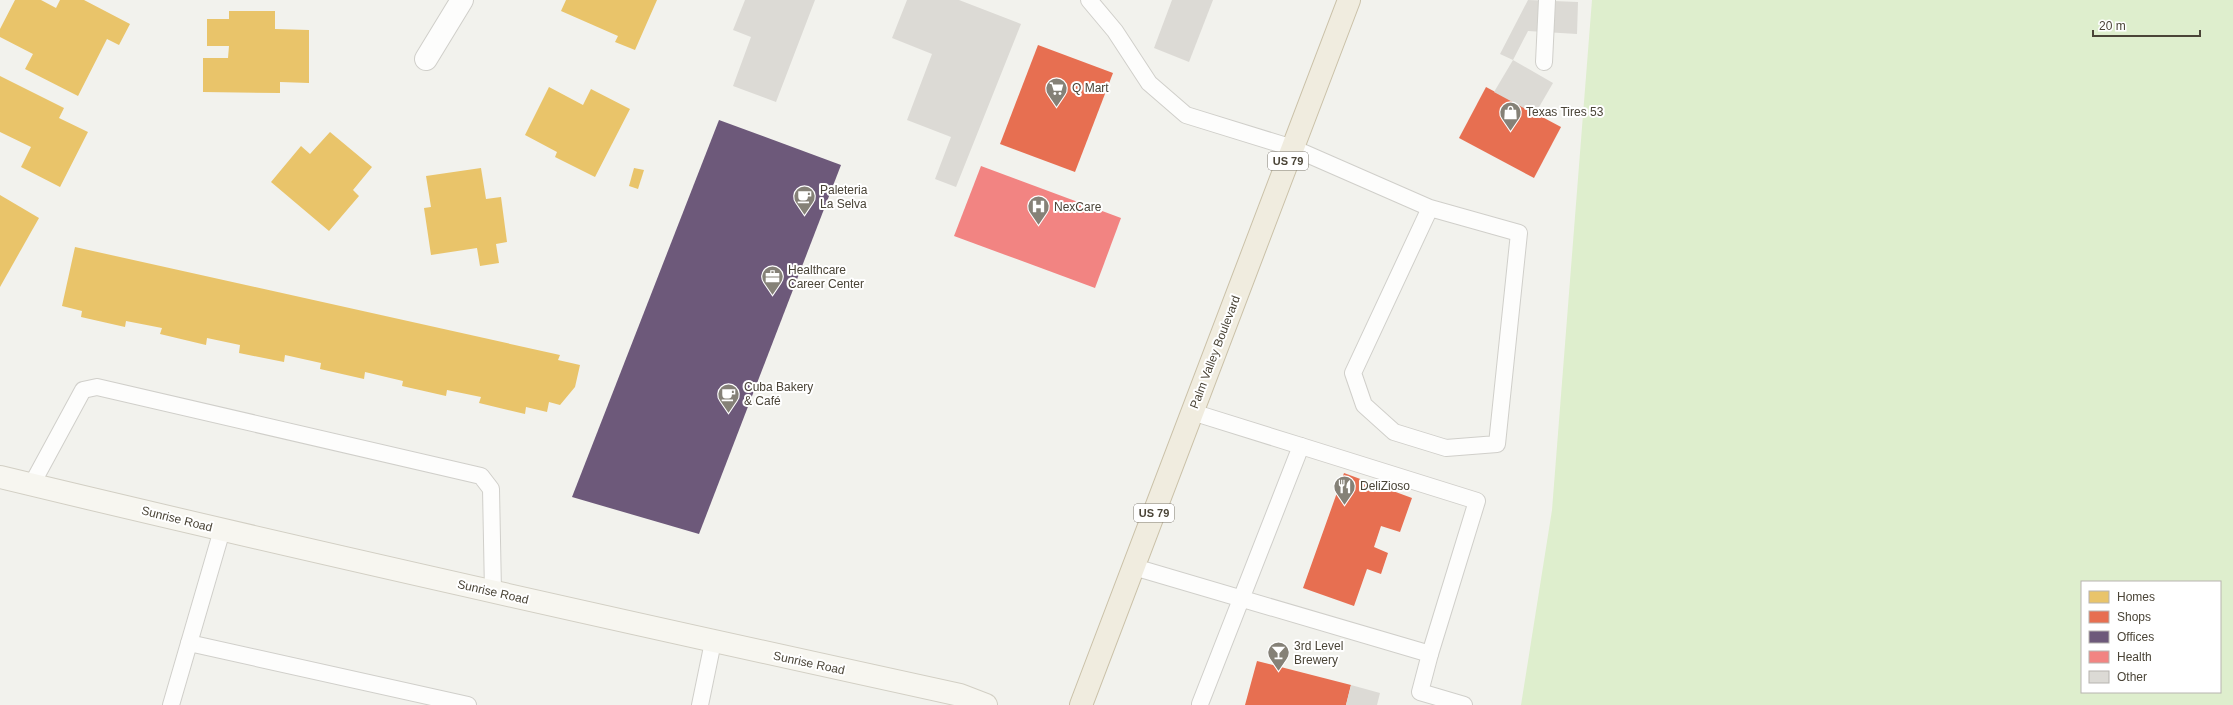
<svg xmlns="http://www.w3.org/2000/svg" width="2233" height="705" font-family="Helvetica,sans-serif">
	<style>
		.green { fill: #deeecd; fill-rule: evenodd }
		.homes { fill: #e9c46a }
		.shops { fill: #e76f51 }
		.offices { fill: #6d597a }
		.health { fill: #f28482 }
		.building { fill: #dcdad5 }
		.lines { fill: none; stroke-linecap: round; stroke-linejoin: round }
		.service-casing { stroke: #d0cfca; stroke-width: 18 }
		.minor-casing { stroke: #d0cfca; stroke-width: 24 }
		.secondary-casing { stroke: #d2cfc4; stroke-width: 24 }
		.trunk-casing { stroke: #cac1a8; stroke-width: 24 }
		.service { stroke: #fdfdfc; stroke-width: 16 }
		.minor { stroke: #fdfdfc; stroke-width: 22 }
		.secondary { stroke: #f7f6f0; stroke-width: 22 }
		.trunk { stroke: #f0ecdf; stroke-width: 22 }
		.labels { text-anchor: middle; stroke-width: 4; stroke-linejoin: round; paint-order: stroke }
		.shield { fill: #fff; stroke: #807c73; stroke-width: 1 }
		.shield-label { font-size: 11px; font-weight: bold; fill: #4a4437 }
		.poi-label { font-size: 12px; fill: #4a4437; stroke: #fff; text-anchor: start }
		.street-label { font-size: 12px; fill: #4a4437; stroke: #fff }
	</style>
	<rect width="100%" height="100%" fill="#f2f2ed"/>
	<path class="green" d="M1592,0H2233V705H1521L1552,510ZM2082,582H2220V692H2082Z"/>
	<g class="homes">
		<path d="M15,0H41L56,8L60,0H84L130,24L119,45L107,39L78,96L25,69L33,54L0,37V29Z"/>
		<path d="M566,0H657L635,50L615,42L618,36L561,11Z"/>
		<path d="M229,11H275V29L309,30V83L280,82V93L203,92V58H228L229,46H207V19H229Z"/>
		<path d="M0,76L64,108L59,118L88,132L60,187L21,167L31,147L0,132Z"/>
		<path d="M549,87L583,105L591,89L630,109L595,177L555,157L557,152L525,135Z"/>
		<path d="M330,132L372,167L353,190L359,196L329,231L271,182L301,146L310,154Z"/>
		<path d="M481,168L486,199L501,197L507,242L496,244L499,263L480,266L477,248L431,255L424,208L431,207L426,176Z"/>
		<path d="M634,168L644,170L638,189L629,186Z"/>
		<path d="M0,195L39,218L0,287Z"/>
		<path d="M75,247L560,355L558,360L580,365L575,387L560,405L549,402L547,412L526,407L525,414L479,403L481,397L447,390L446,396L402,386L403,381L365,372L364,379L320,369L321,363L285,355L284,362L239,353L240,345L207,338L206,345L160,334L162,328L126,321L125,327L81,317L82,311L62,306Z"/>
	</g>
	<g class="shops">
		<path d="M1038,45L1113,73L1075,172L1000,144Z"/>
		<path d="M1486,87L1561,127L1534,178L1459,138Z"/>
		<path d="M1344,473L1412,498L1400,532L1381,526L1374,547L1388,553L1381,574L1367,569L1354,606L1303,588Z"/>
		<path d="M1257,661L1351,685L1346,705H1245Z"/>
	</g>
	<path class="offices" d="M719,120L841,165L699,534L572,497Z"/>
	<path class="health" d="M981,166L1121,218L1095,288L954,236Z"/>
	<g class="building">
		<path d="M745,0H815L776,102L733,86L751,37L733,30Z"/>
		<path d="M907,0H959L1021,24L956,187L935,179L951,137L907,120L932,54L892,38Z"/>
		<path d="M1172,0H1213L1189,62L1154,48Z"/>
		<path d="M1528,0L1578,2L1577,34L1528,31L1513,60L1500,54Z"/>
		<path d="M1513,60L1553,83L1535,114L1494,92Z"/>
		<path d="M1351,685L1380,693L1377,705H1346Z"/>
	</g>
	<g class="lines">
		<defs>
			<g id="service">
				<path d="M1089,0L1115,31L1149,83L1186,115L1293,148L1430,208L1353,373L1364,405L1394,432L1446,448L1497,444L1519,233L1430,208"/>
				<path d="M1544,62L1547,0"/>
				<path d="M1192,412L1301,446L1200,704"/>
				<path d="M32,484L83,390L97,387L481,476L491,489L493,592"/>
				<path d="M1134,567L1430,654L1477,501L1301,446"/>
				<path d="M189,643L468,705"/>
				<path d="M1430,654L1420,692L1464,705"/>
				<path d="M171,705L222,530"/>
				<path d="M700,705L713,642"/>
			</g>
			<path id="minor" d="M426,59L462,0"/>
			<path id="secondary" d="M0,477C319,554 639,625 960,695L986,705"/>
			<path id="trunk" d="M1081,705L1349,0"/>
		</defs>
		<use href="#service" class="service-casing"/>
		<use href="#minor" class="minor-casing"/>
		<use href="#secondary" class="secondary-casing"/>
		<use href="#trunk" class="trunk-casing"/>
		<use href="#service" class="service"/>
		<use href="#minor" class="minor"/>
		<use href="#secondary" class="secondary"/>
		<use href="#trunk" class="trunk"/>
	</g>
	<defs>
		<symbol id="supermarket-pin" viewBox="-11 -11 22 30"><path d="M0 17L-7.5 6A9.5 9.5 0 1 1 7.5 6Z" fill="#858177" stroke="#fff"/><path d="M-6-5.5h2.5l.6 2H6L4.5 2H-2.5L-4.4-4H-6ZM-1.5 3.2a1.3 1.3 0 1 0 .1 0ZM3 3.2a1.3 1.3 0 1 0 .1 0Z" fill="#fff"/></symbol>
		<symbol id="shop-pin" viewBox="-11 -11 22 30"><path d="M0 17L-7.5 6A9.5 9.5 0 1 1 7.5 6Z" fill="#858177" stroke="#fff"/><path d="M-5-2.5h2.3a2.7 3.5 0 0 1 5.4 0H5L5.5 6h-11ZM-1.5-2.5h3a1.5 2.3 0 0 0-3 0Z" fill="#fff"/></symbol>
		<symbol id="cafe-pin" viewBox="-11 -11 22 30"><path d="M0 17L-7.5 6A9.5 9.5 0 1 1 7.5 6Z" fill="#858177" stroke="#fff"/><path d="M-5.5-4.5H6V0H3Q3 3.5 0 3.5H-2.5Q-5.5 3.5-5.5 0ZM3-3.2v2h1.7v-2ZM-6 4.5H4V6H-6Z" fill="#fff"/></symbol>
		<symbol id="hospital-pin" viewBox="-11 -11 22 30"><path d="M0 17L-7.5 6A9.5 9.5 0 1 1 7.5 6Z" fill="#858177" stroke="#fff"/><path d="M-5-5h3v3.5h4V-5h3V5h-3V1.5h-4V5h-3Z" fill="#fff"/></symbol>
		<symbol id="office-pin" viewBox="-11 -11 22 30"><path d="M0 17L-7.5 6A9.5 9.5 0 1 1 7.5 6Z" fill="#858177" stroke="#fff"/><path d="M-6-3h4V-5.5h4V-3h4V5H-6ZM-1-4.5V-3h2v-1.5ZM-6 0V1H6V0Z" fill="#fff"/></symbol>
		<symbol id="restaurant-pin" viewBox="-11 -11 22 30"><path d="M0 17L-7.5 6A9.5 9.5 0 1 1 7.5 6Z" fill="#858177" stroke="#fff"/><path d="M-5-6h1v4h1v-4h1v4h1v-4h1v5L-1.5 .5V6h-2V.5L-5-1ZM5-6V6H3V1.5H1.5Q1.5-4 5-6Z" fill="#fff"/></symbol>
		<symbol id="bar-pin" viewBox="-11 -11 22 30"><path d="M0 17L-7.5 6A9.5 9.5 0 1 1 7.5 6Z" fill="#858177" stroke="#fff"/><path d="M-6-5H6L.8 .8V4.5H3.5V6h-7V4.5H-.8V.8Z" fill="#fff"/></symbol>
	</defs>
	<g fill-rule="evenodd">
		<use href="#supermarket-pin" x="1044" y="76" width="25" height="34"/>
		<use href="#shop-pin" x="1498" y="100" width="25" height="34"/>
		<use href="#cafe-pin" x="792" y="184" width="25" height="34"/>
		<use href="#hospital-pin" x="1026" y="194" width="25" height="34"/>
		<use href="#office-pin" x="760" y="264" width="25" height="34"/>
		<use href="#cafe-pin" x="716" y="382" width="25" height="34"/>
		<use href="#restaurant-pin" x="1332" y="474" width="25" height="34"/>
		<use href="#bar-pin" x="1266" y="640" width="25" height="34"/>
	</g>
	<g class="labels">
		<g class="shield">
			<rect x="1268" y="152" width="40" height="18" rx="3"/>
			<rect x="1134" y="504" width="40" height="18" rx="3"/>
		</g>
		<g class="shield-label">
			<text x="1288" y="165">US 79</text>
			<text x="1154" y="517">US 79</text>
		</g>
		<g class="poi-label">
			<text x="1072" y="92">Q Mart</text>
			<text x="1526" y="116">Texas Tires 53</text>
			<text x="820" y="194">Paleteria<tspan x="820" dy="14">La Selva</tspan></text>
			<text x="1054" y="211">NexCare</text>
			<text x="788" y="274">Healthcare<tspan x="788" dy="14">Career Center</tspan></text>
			<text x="744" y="391">Cuba Bakery<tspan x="744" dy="14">&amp; Café</tspan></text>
			<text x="1360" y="490">DeliZioso</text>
			<text x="1294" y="650">3rd Level<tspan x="1294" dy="14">Brewery</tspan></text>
		</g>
		<g class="street-label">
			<text transform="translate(1215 352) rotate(-69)" y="4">Palm Valley Boulevard</text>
			<text transform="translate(177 519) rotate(14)" y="4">Sunrise Road</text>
			<text transform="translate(493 592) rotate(13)" y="4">Sunrise Road</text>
			<text transform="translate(809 663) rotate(12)" y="4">Sunrise Road</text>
		</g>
	</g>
	<rect x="2081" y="581" width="140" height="112" fill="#ffffff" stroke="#b7b4af"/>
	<rect x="2089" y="591" width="20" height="12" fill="#e9c46a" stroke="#b7b4af"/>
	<text x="2117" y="601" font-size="12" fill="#4a4437">Homes</text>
	<rect x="2089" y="611" width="20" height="12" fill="#e76f51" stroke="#b7b4af"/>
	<text x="2117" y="621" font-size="12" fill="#4a4437">Shops</text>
	<rect x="2089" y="631" width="20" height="12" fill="#6d597a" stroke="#b7b4af"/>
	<text x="2117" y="641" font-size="12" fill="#4a4437">Offices</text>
	<rect x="2089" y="651" width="20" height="12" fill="#f28482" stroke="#b7b4af"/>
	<text x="2117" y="661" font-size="12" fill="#4a4437">Health</text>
	<rect x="2089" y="671" width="20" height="12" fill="#dcdad5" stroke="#b7b4af"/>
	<text x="2117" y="681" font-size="12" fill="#4a4437">Other</text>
	<path d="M2093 30v6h107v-6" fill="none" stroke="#4a4437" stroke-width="2"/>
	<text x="2099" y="30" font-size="12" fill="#4a4437" stroke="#ffffff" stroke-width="3" paint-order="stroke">20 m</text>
</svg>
